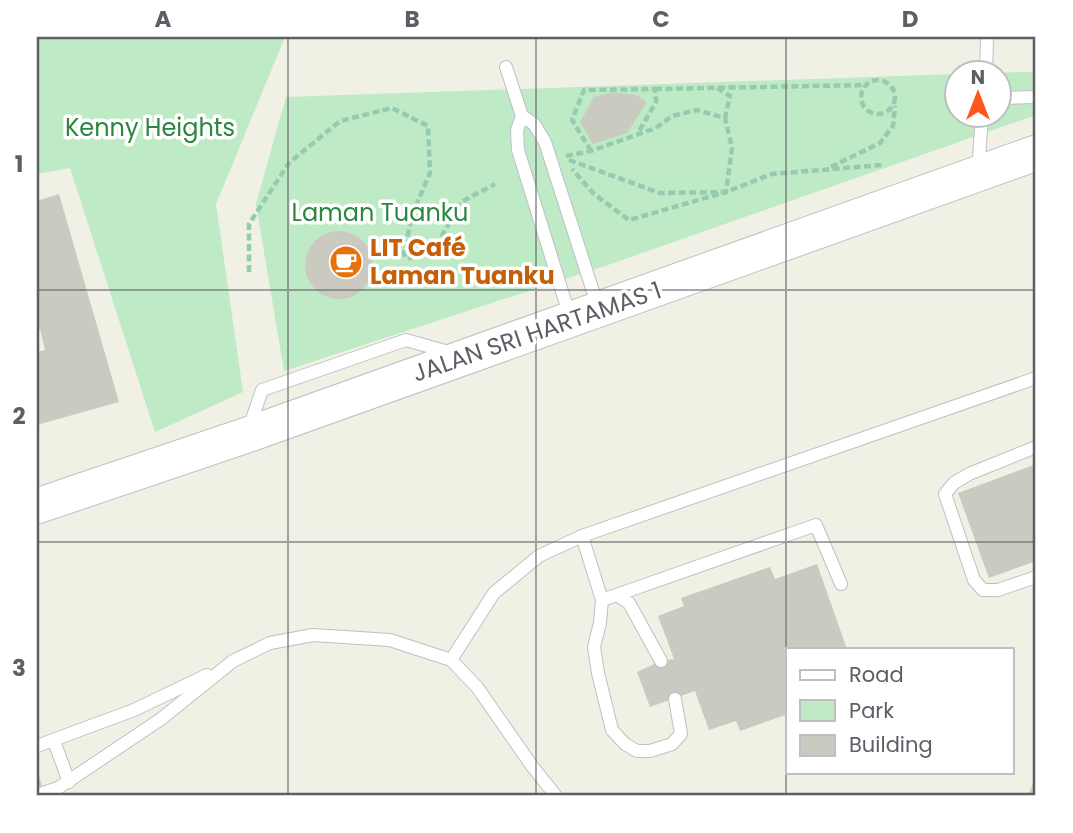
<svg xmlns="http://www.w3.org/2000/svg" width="1073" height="833" font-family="Poppins,sans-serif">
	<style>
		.green { fill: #beeac6 }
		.building { fill: #cbcac1 }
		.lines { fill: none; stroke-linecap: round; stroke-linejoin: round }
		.lane-casing { stroke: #bec0c6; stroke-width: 14 }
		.secondary-casing { stroke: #bfc1c9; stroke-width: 37 }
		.path { stroke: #96cbaf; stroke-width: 4.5; stroke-dasharray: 7 3.5; stroke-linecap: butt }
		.lane { stroke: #fff; stroke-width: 12 }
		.secondary { stroke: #fff; stroke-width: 35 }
		.grid { fill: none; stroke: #5c5f66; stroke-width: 2; stroke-opacity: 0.55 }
		.labels { text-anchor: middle; stroke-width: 7; stroke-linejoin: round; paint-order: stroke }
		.park-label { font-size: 24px; fill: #2c8540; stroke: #fff }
		.food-label { font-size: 24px; font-weight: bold; fill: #c56008; stroke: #fff; text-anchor: start }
		.street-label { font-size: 24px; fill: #5c5f66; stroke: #fff }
		.neatline { fill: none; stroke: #5c5f66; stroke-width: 2.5 }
		.grid-label { font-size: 23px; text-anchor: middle; font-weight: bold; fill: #5c5f66 }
	</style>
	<rect width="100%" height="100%" fill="#f0f0e4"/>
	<g class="green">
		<path d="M37,37H285L216,204L243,392L155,432L70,168L37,174Z"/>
		<path d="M1036,72V115L608,265L284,371L256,204L286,97L957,74L958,116H1000V74L978,73Z"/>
	</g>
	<g class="building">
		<path d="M613,92L636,95L647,102L627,133L593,144L580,122L594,97Z"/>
		<path d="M59,194L119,402L37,425V352L45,350L40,329L37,330V201Z"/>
		<circle cx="339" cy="265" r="34"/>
		<path d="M1036,464V561L989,578L958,493Z"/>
		<path d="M817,564L847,649H788V704L786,705L788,714L740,731L736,721L709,730L695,691L650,707L637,672L661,661L674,659L658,616L684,606L681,598L770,567L775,579Z"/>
		<path d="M37,770L42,786L37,787Z"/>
		<path d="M1036,775V796H1028Z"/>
	</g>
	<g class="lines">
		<defs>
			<g id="lane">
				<path d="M506,67L522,116L534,124L545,142L598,307"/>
				<path d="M986,74L987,37"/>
				<path d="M1000,98L1036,97"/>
				<path d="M522,116L517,130L518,150L570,317"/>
				<path d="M978,171L982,116"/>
				<path d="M249,428L262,390L406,340L452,353"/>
				<path d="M1036,447L969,474L954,483L945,494L974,580L983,590H998L1036,577"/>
				<path d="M582,536L602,600L816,525L841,584"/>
				<path d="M617,595L629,603L661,661"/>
				<path d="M602,600L600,623L594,647L598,673L612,730L625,744L637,751H650L672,744L681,734L675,699"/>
				<path d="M451,660L494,593L539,556L582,536L1036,378"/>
				<path d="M54,741L69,782"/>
				<path d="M37,746L134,710L207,675"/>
				<path d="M37,795L58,788L161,719L233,661L270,643L313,635L390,640L451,660L477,687L532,766L556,796"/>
			</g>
			<path id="secondary" d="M37,506L247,435L1036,153"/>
		</defs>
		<use href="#lane" class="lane-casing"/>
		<use href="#secondary" class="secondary-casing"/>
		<g class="path">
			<circle cx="878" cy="97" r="17"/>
			<path d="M717,88L730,96L725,118"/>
			<path d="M655,89L865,85"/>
			<path d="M591,151L572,120L584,90L655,89L656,102L638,133"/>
			<path d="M566,156L591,151L656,128L672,116L697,110L725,118L732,148L726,192L629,220L594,194L572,169"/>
			<path d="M569,160L660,193L726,192L772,174L882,165"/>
			<path d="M831,167L880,143L893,126L895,106"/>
			<path d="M249,272V224L289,163L340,121L392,108L428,126L430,173L412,215L404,254L408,259L435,248L461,202L495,184"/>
		</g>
		<use href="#lane" class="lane"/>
		<use href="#secondary" class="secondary"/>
	</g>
	<path class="grid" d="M288,37V796M536,37V796M786,37V796M37,290H1036M37,542H1036"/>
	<defs>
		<symbol id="cafe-disc" viewBox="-11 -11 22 22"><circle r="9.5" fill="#e8710a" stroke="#fff"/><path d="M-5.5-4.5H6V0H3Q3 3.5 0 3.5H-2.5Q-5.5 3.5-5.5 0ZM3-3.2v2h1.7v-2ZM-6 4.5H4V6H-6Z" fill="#fff"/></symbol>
	</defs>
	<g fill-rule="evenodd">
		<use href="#cafe-disc" x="327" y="243" width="38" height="38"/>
	</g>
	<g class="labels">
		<g class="park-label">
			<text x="150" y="136">Kenny Heights</text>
			<text x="380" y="221">Laman Tuanku</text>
		</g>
		<g class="food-label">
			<text x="370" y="256">LIT Café<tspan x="370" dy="28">Laman Tuanku</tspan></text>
		</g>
		<g class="street-label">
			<text transform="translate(537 332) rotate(-19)" y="8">JALAN SRI HARTAMAS 1</text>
		</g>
	</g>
	<rect width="1073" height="833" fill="none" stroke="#ffffff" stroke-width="77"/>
	<rect x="786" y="648" width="228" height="126" fill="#ffffff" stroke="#bebfc2" stroke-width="2"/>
	<rect x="800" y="670" width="35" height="10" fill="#ffffff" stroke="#bebfc2" stroke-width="2"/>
	<text x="849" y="682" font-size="21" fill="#5c5f66">Road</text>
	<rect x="800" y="700" width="35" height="21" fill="#beeac6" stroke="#bebfc2" stroke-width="2"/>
	<text x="849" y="718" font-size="21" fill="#5c5f66">Park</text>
	<rect x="800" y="735" width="35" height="21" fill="#cbcac1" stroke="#bebfc2" stroke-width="2"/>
	<text x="849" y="752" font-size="21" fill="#5c5f66">Building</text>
	<g transform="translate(978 94)"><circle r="33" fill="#ffffff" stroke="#bebfc2" stroke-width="2"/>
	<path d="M0-5L12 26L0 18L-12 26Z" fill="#fb571f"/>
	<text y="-10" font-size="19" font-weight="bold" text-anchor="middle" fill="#5c5f66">N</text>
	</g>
	<rect x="38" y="38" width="996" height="756" class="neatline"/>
	<g class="grid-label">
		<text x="163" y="27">A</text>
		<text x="412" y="27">B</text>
		<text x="661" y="27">C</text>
		<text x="910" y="27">D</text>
		<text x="19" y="172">1</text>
		<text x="19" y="424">2</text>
		<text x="19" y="676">3</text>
	</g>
</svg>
